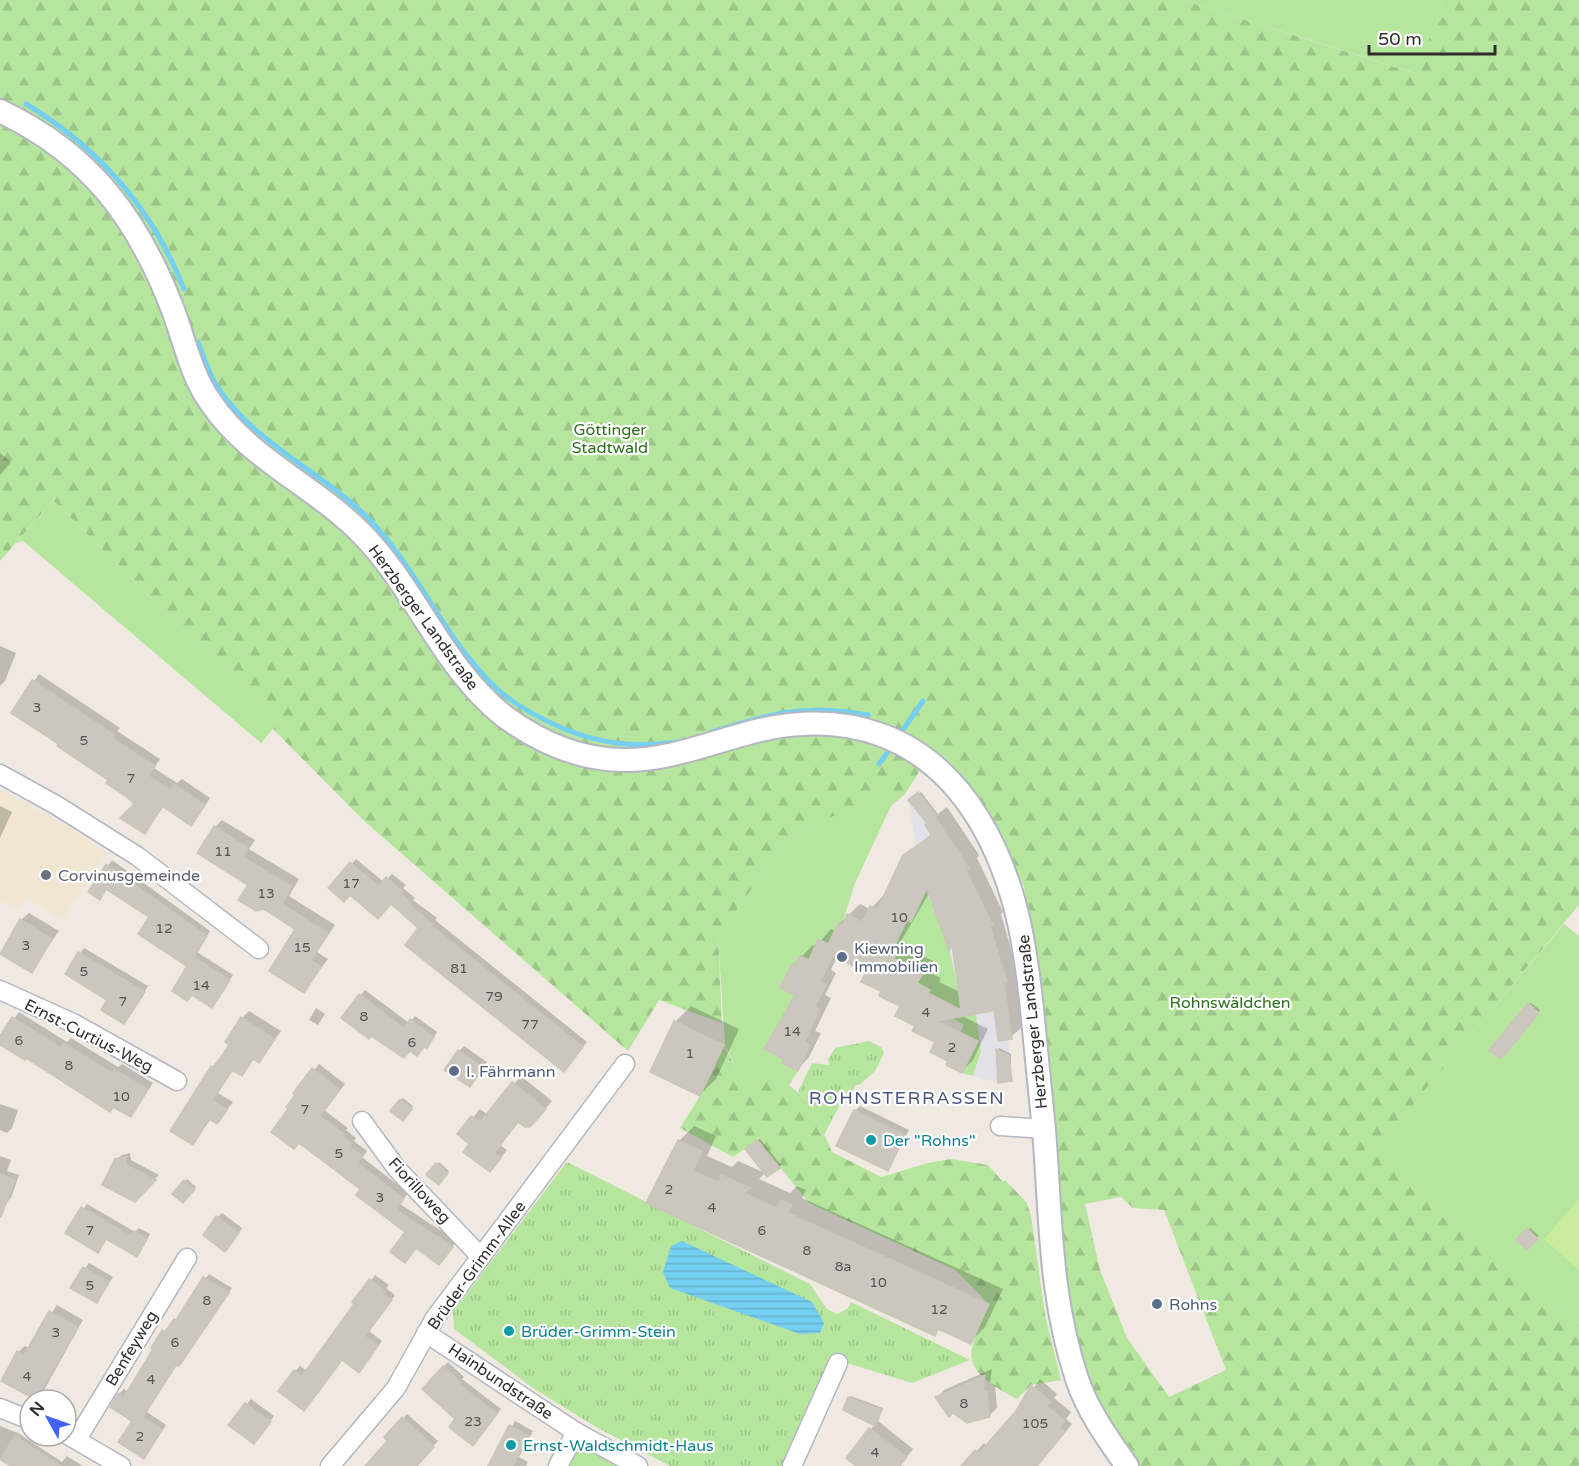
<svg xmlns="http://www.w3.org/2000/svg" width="1579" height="1466" font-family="'Varela Round',sans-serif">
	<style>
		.industrial { fill: #e3e1e8 }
		.education { fill: #f0e6d1 }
		.grass { fill: #b6e59e }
		.forest { fill: url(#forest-firs); fill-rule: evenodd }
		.park { fill: url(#park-tufts) }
		.pitch { fill: #c9ec9a }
		.water { fill: url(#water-rules) }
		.shadow { fill: #0003; fill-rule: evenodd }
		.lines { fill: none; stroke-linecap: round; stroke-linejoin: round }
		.stream { stroke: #75cff0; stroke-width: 5 }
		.building { fill: #cbc7bf; stroke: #cbc5ba; stroke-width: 1.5; fill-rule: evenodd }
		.minor-casing { stroke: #b4b7c1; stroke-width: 21 }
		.tertiary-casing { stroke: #b4b7c1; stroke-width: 26 }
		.minor { stroke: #fff; stroke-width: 18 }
		.tertiary { stroke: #fff; stroke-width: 22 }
		.worship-dot { fill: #6b7280; stroke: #fff; stroke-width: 2 }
		.service-dot { fill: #5c6f8a; stroke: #fff; stroke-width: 2 }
		.culture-dot { fill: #0f9aa8; stroke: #fff; stroke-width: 2 }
		.labels { text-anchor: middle; stroke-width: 4.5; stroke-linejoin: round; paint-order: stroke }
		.number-label { font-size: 14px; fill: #555452 }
		.park-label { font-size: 16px; fill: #2c6e1b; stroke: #fff }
		.street-label { font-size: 16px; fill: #2e2e2e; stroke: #fff }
		.worship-label { font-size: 16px; fill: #5b616d; stroke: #fff; text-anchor: start }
		.service-label { font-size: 16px; fill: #4e5e75; stroke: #fff; text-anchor: start }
		.culture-label { font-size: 16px; fill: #0d838f; stroke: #fff; text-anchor: start }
		.neighbourhood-label { font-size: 18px; letter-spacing: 1.5px; fill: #4d5680; stroke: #fff }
	</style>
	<defs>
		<pattern id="forest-firs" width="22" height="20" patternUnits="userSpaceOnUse" patternTransform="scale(1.5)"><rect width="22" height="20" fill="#b6e59e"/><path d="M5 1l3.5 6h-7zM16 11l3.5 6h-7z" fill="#9dc588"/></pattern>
		<pattern id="park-tufts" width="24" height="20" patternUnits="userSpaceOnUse" patternTransform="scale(1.5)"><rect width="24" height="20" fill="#b6e59e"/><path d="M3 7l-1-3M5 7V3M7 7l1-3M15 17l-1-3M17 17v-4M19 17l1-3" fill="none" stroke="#9dc588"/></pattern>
		<pattern id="water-rules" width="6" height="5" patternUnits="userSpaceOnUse" patternTransform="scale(1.5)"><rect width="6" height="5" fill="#75cff0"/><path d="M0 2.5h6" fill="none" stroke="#66b2ce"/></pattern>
	</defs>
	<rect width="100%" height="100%" fill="#efe9e1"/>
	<path class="industrial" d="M918,792L953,842L993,925L990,927L1007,982L1004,984L1012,1039L1008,1040L1012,1081L998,1083L973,1076L977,1065L976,1014L962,1017L956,973L903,855L916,847L908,800Z"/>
	<path class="education" d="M0,789L69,828L107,853L62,920L27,897L18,910L0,900Z"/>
	<g class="grass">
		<path d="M1182,0H1443L1418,74Z"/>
		<path d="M53,500L277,724L261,743L23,541L16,543Z"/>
		<path d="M880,793L891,806L855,883L842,924L839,922L828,944L818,940L809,960L800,956L795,965L792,964L780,988L796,996L764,1049L780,1057L783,1052L798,1071L789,1085L762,1077L745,1089L725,1045L718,937L787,838Z"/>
		<path d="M912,868C942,913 955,963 962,1016L976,1014L981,1051L973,1076L962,1073L972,1053L974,1039L960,1032L964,1025L952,1018L957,1008L934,996L926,998L930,990L917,983L922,973L899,961L892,963L895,955L871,943Z"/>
		<path d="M1564,924L1579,936V1323L1374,1150Z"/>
		<path d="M585,1445L624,1466H563L574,1449Z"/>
	</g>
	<g class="forest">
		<path d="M0,0H1182L1417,74L1443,0H1579V905L1375,1150L1579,1323V1466H1135L1086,1384L1066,1289L1041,980L1024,887L1003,840L985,811L932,752L905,794L891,806L880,794L787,838L718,937L722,1023L659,1000L628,1051L362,819L273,729L277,724L53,500L0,561ZM1121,1197L1133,1208L1164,1210L1226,1370L1169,1397L1127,1338L1100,1270L1085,1204Z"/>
		<path d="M724,1045L745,1088L762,1077L789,1085L810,1103L832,1152L881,1177L928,1163L951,1159L988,1165L1003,1182L1005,1180L1026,1202L1031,1215L1045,1315L1061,1380L1031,1385L1017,1399C960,1369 964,1358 989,1304L955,1270L809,1203L758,1140L733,1157L680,1128L700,1096Z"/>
	</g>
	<g class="park">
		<path d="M869,1041L881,1047L884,1053L875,1071L859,1085H856L851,1095L846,1093L824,1135L810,1103L798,1092L812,1063L829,1065L828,1059L835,1048Z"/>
		<path d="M567,1162L810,1284L827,1309L838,1314L848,1308L851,1302L970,1360L912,1383L834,1359L789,1466H670L596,1427L533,1388L454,1329L453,1312Z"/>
	</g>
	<path class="pitch" d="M1579,1199V1270L1544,1239Z"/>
	<path class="water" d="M682,1241L812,1302L824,1323L820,1333L800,1334L670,1288L663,1272L671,1246Z"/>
	<g class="shadow">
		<path d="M0,453L11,462L0,475Z"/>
		<path d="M0,646L16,653L5,681L0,686Z"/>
		<path d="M39,674L120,728L117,731L160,759L154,768L177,783L182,779L210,798L198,817L191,824L164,806L145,832L136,804L110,779L13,713Z"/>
		<path d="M921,792L938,814L947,807L979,855L977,858L1003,912L1001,914L1017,970L1015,972L1023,1026L1011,1037L995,1006L960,1015L988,1029L973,1060L962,1071L937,1042L917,1025L902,1006L883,991L868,972L837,957L831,970L836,973L825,995L831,998L815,1031L821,1033L809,1057L798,1069L793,965L813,945L816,947L831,929L836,931L840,923L860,904L870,909L883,896L885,897L904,856L933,833V819L910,801ZM930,892L950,948L954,944L960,992L939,982L941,978L928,972L933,961L904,947L906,943L901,941Z"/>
		<path d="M0,806L12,812L0,838Z"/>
		<path d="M222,820L255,840L249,849L299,879L289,896L335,925L317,952L328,959L304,991L297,928L250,884L215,827Z"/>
		<path d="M356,859L384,882L392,874L406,885L403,888L415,898L413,900L437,918L435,920L587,1042L569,1065L391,902L330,888Z"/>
		<path d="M112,860L210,931L197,952L233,975L212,1006L190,966L151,917L107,888L100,898L90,892Z"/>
		<path d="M29,913L59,931L31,971L21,920Z"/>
		<path d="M84,948L148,986L124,1023L110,999L67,973Z"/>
		<path d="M365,990L409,1023L415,1016L437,1032L431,1042L427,1046L343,1017Z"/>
		<path d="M1531,1003L1540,1010L1501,1057L1492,1050Z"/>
		<path d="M691,1006L739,1029L716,1079L700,1094L675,1022Z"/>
		<path d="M316,1008L325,1014L318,1025L309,1020Z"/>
		<path d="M249,1011L281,1031L259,1061L254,1059L242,1074L234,1069L218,1093L233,1102L217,1122L211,1119L193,1143L212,1067L231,1045L242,1018Z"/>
		<path d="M19,1012L67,1042L71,1038L118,1067L122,1064L153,1083L136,1110L130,1116L0,1043V1038Z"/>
		<path d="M464,1046L487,1062L470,1085L459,1051Z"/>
		<path d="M999,1048L1011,1054V1080L997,1050Z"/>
		<path d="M319,1064L345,1084L324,1110L348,1128L346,1130L356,1138L354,1141L367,1151L362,1157L408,1193L400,1204L457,1241L439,1263L363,1188L291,1109L297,1094L295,1093Z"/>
		<path d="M521,1076L552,1101L538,1117L519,1121L500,1145L507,1150L497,1163L459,1134L480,1109L488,1115Z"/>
		<path d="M403,1098L413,1106L403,1119L393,1111Z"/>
		<path d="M0,1104L18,1110L12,1128L7,1133L0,1130Z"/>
		<path d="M860,1106L909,1130L887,1169L855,1111Z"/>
		<path d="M694,1126L716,1136L707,1156L732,1167L738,1161L765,1173L759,1179L790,1193L797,1186L806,1190L802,1198L1003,1289L985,1327L970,1342L940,1328L935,1334L648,1203L679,1141Z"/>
		<path d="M760,1139L781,1165L779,1167L749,1147Z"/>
		<path d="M130,1153L131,1160L159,1175L134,1200L116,1160L122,1155Z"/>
		<path d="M0,1156L11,1160L7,1171L19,1175L11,1198L6,1203L0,1201Z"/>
		<path d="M439,1162L449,1171L438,1183L428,1175Z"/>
		<path d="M187,1179L196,1187L183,1201L174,1194Z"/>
		<path d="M87,1204L135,1232L139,1228L150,1234L141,1251L137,1255L107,1238L98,1251L67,1233Z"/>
		<path d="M222,1213L242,1228L230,1245L218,1217Z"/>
		<path d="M1530,1228L1539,1236L1527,1248L1518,1240Z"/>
		<path d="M89,1263L113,1277L97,1301L72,1287Z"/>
		<path d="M209,1274L232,1288L183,1360L177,1363L147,1412L166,1425L148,1452L119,1394L124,1389L128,1392L164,1331L180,1315Z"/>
		<path d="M375,1275L389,1285L386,1288L395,1295L369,1331L382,1341L363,1366L342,1359L308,1404L295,1371L300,1366L307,1371Z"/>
		<path d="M57,1305L83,1320L43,1392L36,1399L18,1352L25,1346L29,1348Z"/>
		<path d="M448,1362L464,1377L462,1379L501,1409L477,1439L424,1389Z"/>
		<path d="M992,1369L990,1383L995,1385L997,1408L989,1416L937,1397L944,1390Z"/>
		<path d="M1040,1379L1057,1394L1054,1398L1071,1412L1066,1419L1072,1424L1037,1466H969L966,1463L984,1443L987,1446L1017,1412Z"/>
		<path d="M851,1396L883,1408L878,1421L913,1449L900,1466H865L848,1458L875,1424L850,1398Z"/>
		<path d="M251,1399L274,1416L259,1438L230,1425Z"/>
		<path d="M407,1414L438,1441L416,1465L367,1466L389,1441L386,1437Z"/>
		<path d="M515,1421L533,1431L519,1457L528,1462L526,1466H490Z"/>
		<path d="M0,1426L18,1433L62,1462L67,1456L83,1466H12L0,1458Z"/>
	</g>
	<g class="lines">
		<g class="stream">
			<path d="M26,104C99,148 153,210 184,289"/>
			<path d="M198,342C203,355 208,371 215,383C251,442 321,471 368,518C418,569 444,639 496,688C515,705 539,718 562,728C600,744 636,748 677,742"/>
			<path d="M712,732C770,713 807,704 868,715"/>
			<path d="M900,734L923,701"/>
			<path d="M879,764L891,748"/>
		</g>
	</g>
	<g class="building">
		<path d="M32,680L115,735L112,738L155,766L149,776L170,790L174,784L205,805L191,826L162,806L145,834L120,818L134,804L128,798L106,783L108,780L57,746L59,744L11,713Z"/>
		<path d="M918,792L937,816L927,823L908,800Z"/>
		<path d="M935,817L969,868L966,870L993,925L990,926L1007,982L1004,983L1012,1039L998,1041L994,1007L992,1011L937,1021L978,1041L962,1073L946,1065L948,1061L930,1052L935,1042L912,1031L915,1026L895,1016L900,1006L879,996L881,991L861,982L866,972L833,956L820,982L826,984L815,1007L820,1009L804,1042L810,1045L798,1071L782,1063L784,1059L764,1049L795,995L780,988L792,964L795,965L800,956L809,960L818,939L828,944L839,922L842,924L847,914L862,922L870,906L877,910L903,855L932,836L925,825ZM927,888L949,951L952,944L961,1010L928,993L930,990L917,983L923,973L894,959L896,955L891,953L907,920L911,922Z"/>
		<path d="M214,826L248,848L243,857L292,887L282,904L328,933L311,960L321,967L304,993L269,971L295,929L264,909L256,911L238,900L248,885L197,853Z"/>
		<path d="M350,862L378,886L386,877L402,891L400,893L411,904L410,905L433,924L432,926L583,1047L564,1072L405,945L418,928L391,904L378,919L350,895L344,902L328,888Z"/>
		<path d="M106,864L207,936L194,957L230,980L212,1008L192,995L187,1001L172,991L187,966L138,934L149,917L106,889L100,900L88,892Z"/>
		<path d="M20,919L52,939L32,973L0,954Z"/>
		<path d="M78,952L145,992L124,1024L101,1010L107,1000L65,974Z"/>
		<path d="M359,994L404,1028L410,1019L434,1037L427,1048L424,1047L417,1056L410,1051L404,1058L371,1036L369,1039L341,1018Z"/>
		<path d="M1528,1003L1539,1013L1501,1059L1489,1050Z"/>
		<path d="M12,1017L61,1048L64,1043L112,1073L114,1069L148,1089L131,1117L113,1107L110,1112L26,1058L25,1060L0,1045V1036Z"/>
		<path d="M241,1017L275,1039L259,1063L253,1059L242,1076L232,1070L212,1100L227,1110L217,1124L209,1119L193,1145L170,1131L211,1066L214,1068L229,1045L225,1042Z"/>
		<path d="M674,1021L724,1045L700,1096L650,1072Z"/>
		<path d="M996,1049L1009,1056L1012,1081L998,1083Z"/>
		<path d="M458,1050L483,1068L470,1087L444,1070Z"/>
		<path d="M312,1068L340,1090L320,1116L344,1134L342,1136L352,1144L350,1147L363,1156L358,1163L404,1199L396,1210L453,1247L439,1265L416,1248L405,1263L390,1252L405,1232L356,1195L360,1189L299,1143L294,1149L271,1132L288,1109L286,1107L295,1095L293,1093Z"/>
		<path d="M512,1082L546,1109L530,1127H525L518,1122L494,1153L501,1158L490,1172L463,1152L469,1144L457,1134L471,1116L480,1122Z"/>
		<path d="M400,1099L412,1109L403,1121L390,1111Z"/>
		<path d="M854,1110L905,1135L888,1171L836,1146Z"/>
		<path d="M678,1140L702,1151L693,1171L719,1182L721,1175L751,1188L744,1193L776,1208L781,1200L792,1205L788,1213L989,1304L971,1344L938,1329L935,1336L646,1203Z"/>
		<path d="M757,1140L780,1168L767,1177L745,1149Z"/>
		<path d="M126,1157V1165L156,1180L135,1202L102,1185L115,1159Z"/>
		<path d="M436,1163L448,1173L439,1185L426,1175Z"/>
		<path d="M0,1174L15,1180L1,1217H0Z"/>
		<path d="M184,1180L195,1189L183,1203L172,1194Z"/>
		<path d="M81,1207L131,1236L134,1231L147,1239L137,1257L106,1239L98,1253L65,1233Z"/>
		<path d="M216,1216L239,1233L225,1252L203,1235Z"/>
		<path d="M1527,1228L1538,1239L1527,1250L1516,1240Z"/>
		<path d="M83,1267L109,1282L97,1303L70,1288Z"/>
		<path d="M203,1277L229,1293L179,1366L176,1365L143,1417L162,1430L144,1459L118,1442L132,1421L110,1407L118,1393L124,1397L153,1349L151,1348L162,1330L165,1332L174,1319L176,1320Z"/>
		<path d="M369,1279L385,1291L383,1293L392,1300L365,1336L378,1346L359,1373L342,1360L304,1411L278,1391L294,1370L302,1376L354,1304L352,1302Z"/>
		<path d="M49,1311L78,1327L36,1400L1,1381L17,1351L24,1355Z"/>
		<path d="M443,1366L461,1382L459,1384L497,1414L473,1446L449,1427L455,1419L422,1389Z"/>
		<path d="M985,1375L983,1391L987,1392L990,1417L967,1423L953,1413L949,1417L935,1397Z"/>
		<path d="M1031,1385L1051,1402L1047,1406L1065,1421L1060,1427L1065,1432L1037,1466H961L975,1450L979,1453L1016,1411Z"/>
		<path d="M848,1397L882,1410L875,1426L843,1410Z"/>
		<path d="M245,1403L271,1422L254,1444L228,1425Z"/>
		<path d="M402,1417L434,1447L417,1466H365L387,1441L384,1437Z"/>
		<path d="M509,1425L529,1436L513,1466H488Z"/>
		<path d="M869,1428L907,1457L900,1466H856L846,1458Z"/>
		<path d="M15,1436L61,1466H10L0,1459Z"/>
	</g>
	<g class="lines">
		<defs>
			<g id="minor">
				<path d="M0,774L56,805L137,856L259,949"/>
				<path d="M0,990L75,1024L177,1081"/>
				<path d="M362,1121L397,1169L481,1257"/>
				<path d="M1000,1126L1044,1129"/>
				<path d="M426,1333L576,1432L638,1466"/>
				<path d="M0,1408L30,1420"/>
				<path d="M66,1434L121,1466"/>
				<path d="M77,1439L187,1258"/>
				<path d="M330,1466L396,1388L435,1318L625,1064"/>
				<path d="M558,1466L576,1432"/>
				<path d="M792,1466L838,1363"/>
			</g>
			<path id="tertiary" d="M0,111C91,154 138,219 173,310C185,342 191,375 211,403C249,459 315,486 362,534C416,589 442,667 504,716C539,742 581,760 625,760C669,760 710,743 752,732C846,708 927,735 978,818C1020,886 1028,962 1035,1040C1038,1070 1041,1100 1044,1130C1051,1216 1049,1295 1077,1379C1087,1410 1108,1439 1127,1466"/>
		</defs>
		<use href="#minor" class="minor-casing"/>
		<use href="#tertiary" class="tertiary-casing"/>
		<use href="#minor" class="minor"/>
		<use href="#tertiary" class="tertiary"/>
	</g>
	<circle class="worship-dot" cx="46" cy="875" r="6"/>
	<g class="service-dot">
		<circle cx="842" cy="957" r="6"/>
		<circle cx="454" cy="1071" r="6"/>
		<circle cx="1157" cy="1304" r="6"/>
	</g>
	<g class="culture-dot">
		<circle cx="871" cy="1140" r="6"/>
		<circle cx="509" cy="1331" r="6"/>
		<circle cx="511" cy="1445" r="6"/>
	</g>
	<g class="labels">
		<g class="number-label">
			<text x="37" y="712">3</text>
			<text x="84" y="745">5</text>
			<text x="131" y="783">7</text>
			<text x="223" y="856">11</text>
			<text x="351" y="888">17</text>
			<text x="266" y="898">13</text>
			<text x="899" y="922">10</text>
			<text x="164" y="933">12</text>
			<text x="26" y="950">3</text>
			<text x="302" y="952">15</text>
			<text x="459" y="973">81</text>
			<text x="84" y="976">5</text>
			<text x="201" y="990">14</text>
			<text x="494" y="1001">79</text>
			<text x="123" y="1006">7</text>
			<text x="926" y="1017">4</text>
			<text x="364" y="1021">8</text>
			<text x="530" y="1029">77</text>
			<text x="792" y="1036">14</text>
			<text x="19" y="1045">6</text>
			<text x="412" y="1047">6</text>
			<text x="952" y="1052">2</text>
			<text x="690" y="1058">1</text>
			<text x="69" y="1070">8</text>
			<text x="121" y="1101">10</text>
			<text x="305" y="1114">7</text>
			<text x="339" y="1158">5</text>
			<text x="669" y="1194">2</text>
			<text x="380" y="1202">3</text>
			<text x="712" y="1212">4</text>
			<text x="90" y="1235">7</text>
			<text x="762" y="1235">6</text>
			<text x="807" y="1255">8</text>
			<text x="843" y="1271">8a</text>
			<text x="878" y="1287">10</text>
			<text x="90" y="1290">5</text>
			<text x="207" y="1305">8</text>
			<text x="939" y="1314">12</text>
			<text x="56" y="1337">3</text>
			<text x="175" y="1347">6</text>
			<text x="27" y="1381">4</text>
			<text x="151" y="1384">4</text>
			<text x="964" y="1408">8</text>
			<text x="473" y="1426">23</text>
			<text x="1035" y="1428">105</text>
			<text x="140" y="1441">2</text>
			<text x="875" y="1457">4</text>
		</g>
		<g class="park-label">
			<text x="610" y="435">Göttinger<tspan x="610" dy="18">Stadtwald</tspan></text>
			<text x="1230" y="1008">Rohnswäldchen</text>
		</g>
		<g class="street-label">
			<text transform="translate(424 617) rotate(54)" y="6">Herzberger Landstraße</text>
			<text transform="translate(1032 1022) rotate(-96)" y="6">Herzberger Landstraße</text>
			<text transform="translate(89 1035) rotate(27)" y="6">Ernst-Curtius-Weg</text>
			<text transform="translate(420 1190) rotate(47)" y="6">Fiorilloweg</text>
			<text transform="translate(476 1265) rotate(-54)" y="6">Brüder-Grimm-Allee</text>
			<text transform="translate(131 1348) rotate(-59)" y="6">Benfeyweg</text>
			<text transform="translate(501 1381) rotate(34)" y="6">Hainbundstraße</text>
		</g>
		<g class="worship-label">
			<text x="58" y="881">Corvinusgemeinde</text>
		</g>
		<g class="service-label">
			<text x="854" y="954">Kiewning<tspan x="854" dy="18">Immobilien</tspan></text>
			<text x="466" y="1077">I. Fährmann</text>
			<text x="1169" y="1310">Rohns</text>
		</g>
		<g class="culture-label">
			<text x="883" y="1146">Der "Rohns"</text>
			<text x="521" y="1337">Brüder-Grimm-Stein</text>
			<text x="523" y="1451">Ernst-Waldschmidt-Haus</text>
		</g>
		<g class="neighbourhood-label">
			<text x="907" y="1104">ROHNSTERRASSEN</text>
		</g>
	</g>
	<g transform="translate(48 1418) rotate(310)"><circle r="28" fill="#ffffff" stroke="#ababab" stroke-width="1.5"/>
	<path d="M0-4.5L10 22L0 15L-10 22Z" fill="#4264fb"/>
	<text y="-9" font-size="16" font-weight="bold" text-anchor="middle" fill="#2e2e2e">N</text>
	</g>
	<path d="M1369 45v9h126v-9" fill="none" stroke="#2e2e2e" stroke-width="3"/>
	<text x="1378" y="45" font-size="18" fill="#2e2e2e" stroke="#ffffff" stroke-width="4.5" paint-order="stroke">50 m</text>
</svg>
